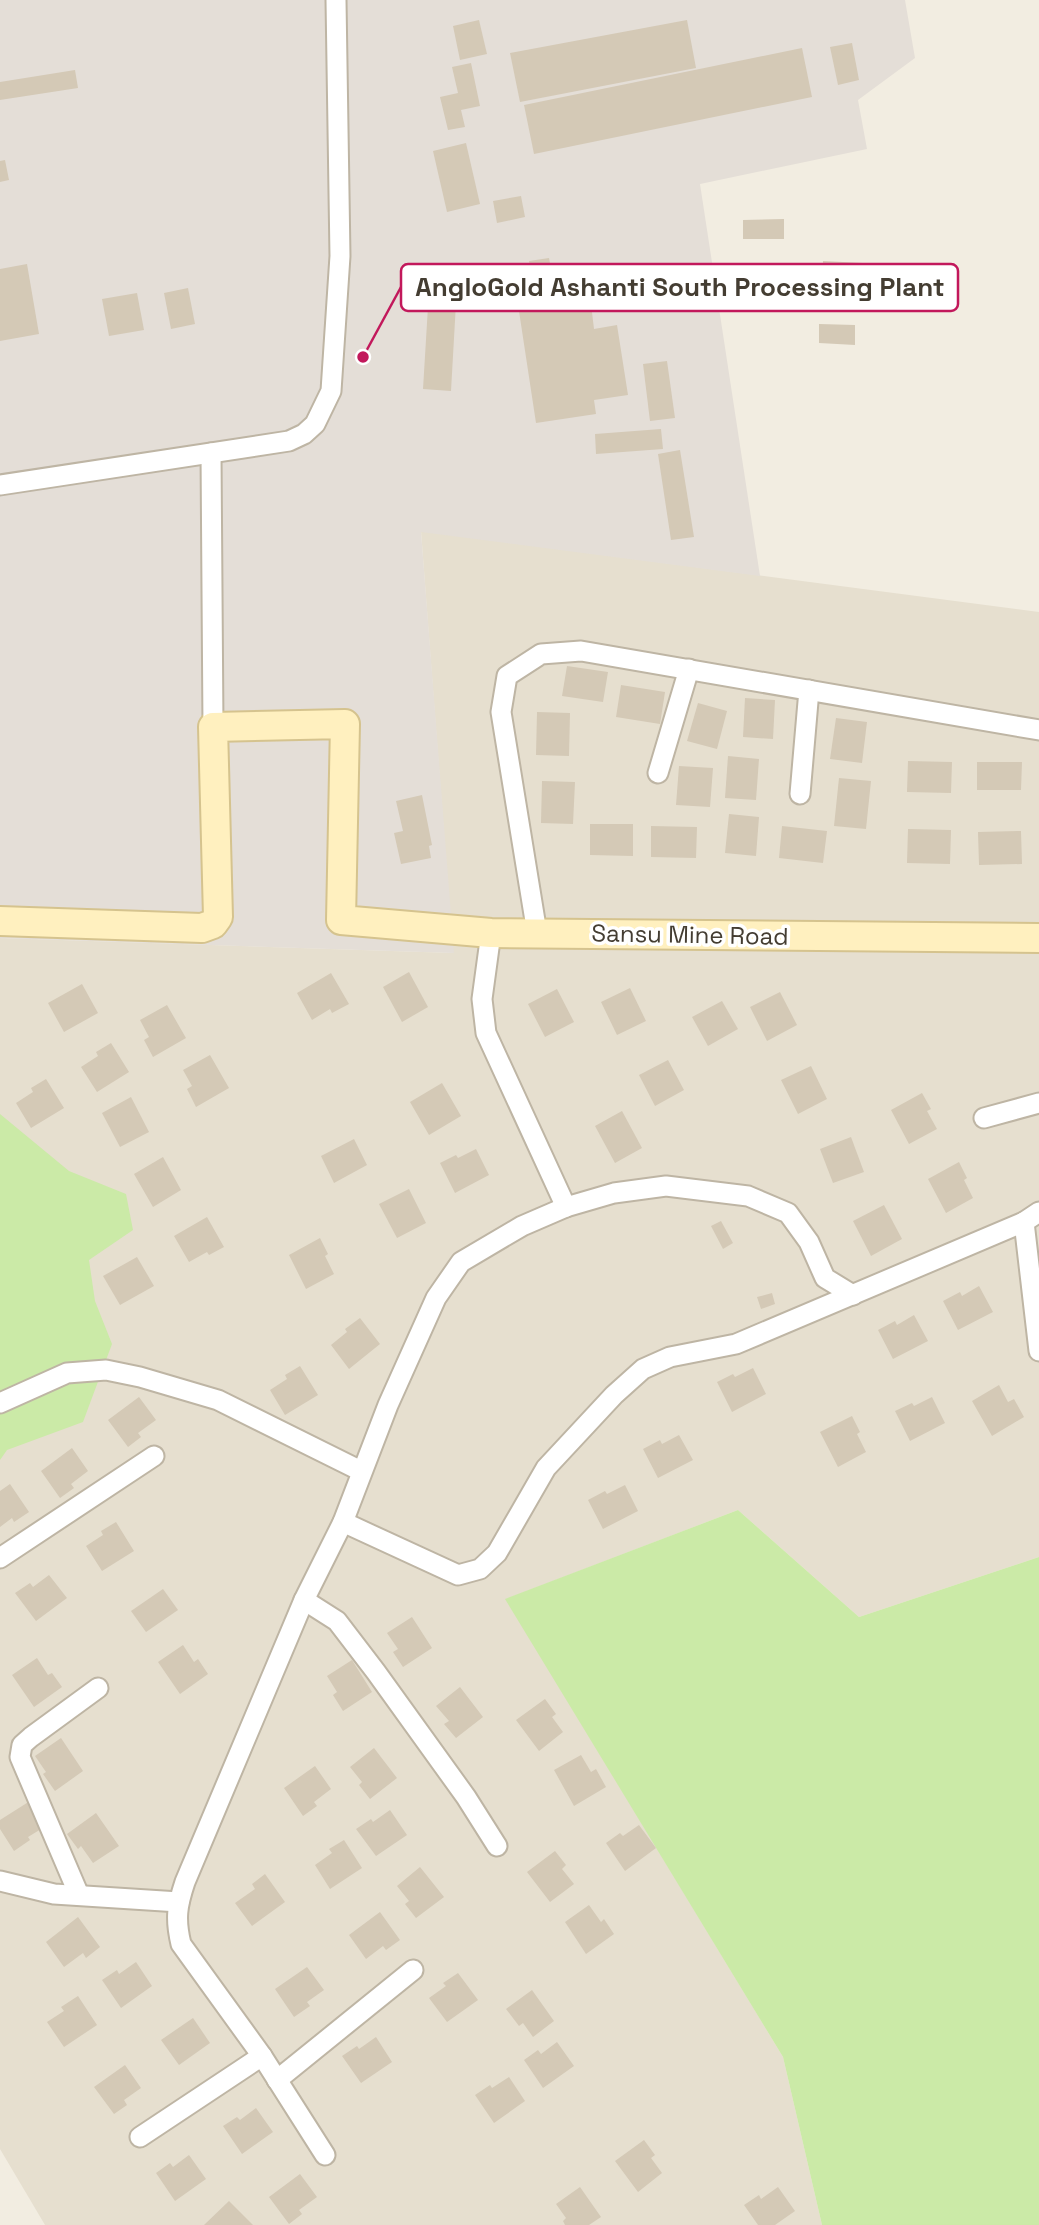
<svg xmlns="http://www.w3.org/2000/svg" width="1039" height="2225" font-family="'Space Grotesk',sans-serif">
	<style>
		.residential { fill: #e6dfcf }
		.industrial { fill: #e4ded7 }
		.green { fill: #cbeaa7 }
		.building { fill: #d4c9b6 }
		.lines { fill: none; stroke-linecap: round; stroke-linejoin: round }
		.street-casing { stroke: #beb5a4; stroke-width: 23 }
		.secondary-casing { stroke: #d5c38e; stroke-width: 32 }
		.street { stroke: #fff; stroke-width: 19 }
		.secondary { stroke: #fff0bf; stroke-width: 28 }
		.labels { text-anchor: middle; stroke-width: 7; stroke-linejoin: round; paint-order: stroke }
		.street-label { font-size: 24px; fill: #443d32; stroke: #fff }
		.leader { fill: none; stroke: #c2185b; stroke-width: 2.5 }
		.callout-dot { fill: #c2185b; stroke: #fff; stroke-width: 2.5 }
		.callout { fill: #fff; stroke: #c2185b; stroke-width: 2.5 }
		.callout-label { font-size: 26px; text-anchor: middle; font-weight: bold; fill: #443d32 }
	</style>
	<rect width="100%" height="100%" fill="#f2ede1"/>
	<path class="residential" d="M421,531L1039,612V1557L859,1617L738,1510L506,1599L783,2057L822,2225H45L0,2149V938L453,953Z"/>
	<path class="industrial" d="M0,0H905L915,58L858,100L867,149L700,184L760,576L421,532L454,953L0,938Z"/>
	<g class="green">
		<path d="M0,1114L69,1171L126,1194L133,1230L89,1260L95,1301L112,1344L83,1422L7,1450L0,1460Z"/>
		<path d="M738,1510L859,1617L1039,1557V2225H822L783,2057L505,1599Z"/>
	</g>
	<g class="building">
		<path d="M479,20L487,54L460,60L453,26Z"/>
		<path d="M687,20L696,68L520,102L510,53Z"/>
		<path d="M852,43L859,80L838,85L830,47Z"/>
		<path d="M802,48L812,97L534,154L524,105Z"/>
		<path d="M471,63L480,106L461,110L465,127L448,130L440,97L458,93L452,67Z"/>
		<path d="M75,70L78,88L0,100V82Z"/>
		<path d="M466,143L480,204L447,212L433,151Z"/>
		<path d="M5,160L9,180L0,182V161Z"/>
		<path d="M521,196L525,217L497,223L493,201Z"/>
		<path d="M784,219V239H743V220Z"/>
		<path d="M549,258L552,273L569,271V273L609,268L614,300L591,304L594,329L617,325L628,395L594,400L596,414L536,423L517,298L506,299L502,271L530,267L529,261Z"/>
		<path d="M823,261L863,263L862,292L822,290Z"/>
		<path d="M27,264L39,334L0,341V269Z"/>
		<path d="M188,288L195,324L171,329L164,293Z"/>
		<path d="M429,290L458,292L457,302L456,303L451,391L423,389Z"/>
		<path d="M137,293L144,330L109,336L102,299Z"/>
		<path d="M819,324L855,325V345L819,343Z"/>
		<path d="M667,361L675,418L650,421L643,364Z"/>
		<path d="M661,429L663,449L596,454L595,434Z"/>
		<path d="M680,450L694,537L671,540L658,454Z"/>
		<path d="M567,666L608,672L603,702L562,696Z"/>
		<path d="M621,685L665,692L660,724L616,717Z"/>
		<path d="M745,698L775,700L773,739L743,737Z"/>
		<path d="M698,703L727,711L717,749L687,741Z"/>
		<path d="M537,712L570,713L569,756L536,755Z"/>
		<path d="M836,718L867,722L862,763L830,759Z"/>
		<path d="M728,756L759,759L756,800L725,798Z"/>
		<path d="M908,761L952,762L951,793L907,792Z"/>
		<path d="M977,762H1022L1021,790H977Z"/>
		<path d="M679,766L713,768L710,807L676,805Z"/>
		<path d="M839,778L871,781L866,829L834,826Z"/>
		<path d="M542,781L575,782L573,824L541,823Z"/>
		<path d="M422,795L432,845L429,846L431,858L401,864L394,833L403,831L396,801Z"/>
		<path d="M729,814L759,817L756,856L725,853Z"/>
		<path d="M590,824H633V856L590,855Z"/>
		<path d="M651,826L697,827L696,858L651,857Z"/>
		<path d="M782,826L827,831L823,863L779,858Z"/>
		<path d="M908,829L951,830L950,864L907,863Z"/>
		<path d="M1021,831L1022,864L979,865L978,832Z"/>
		<path d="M409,972L428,1007L402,1022L383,987Z"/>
		<path d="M331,973L349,1004L332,1013L330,1009L312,1020L297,993Z"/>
		<path d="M82,984L98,1013L64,1032L48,1003Z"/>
		<path d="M630,988L646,1021L617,1035L601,1002Z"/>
		<path d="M557,989L574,1022L545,1037L528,1004Z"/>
		<path d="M780,992L797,1025L767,1041L750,1007Z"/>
		<path d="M722,1001L738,1029L708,1046L692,1017Z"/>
		<path d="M167,1005L186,1038L153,1057L144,1040L149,1037L140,1020Z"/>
		<path d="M111,1043L129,1072L97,1092L81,1067L98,1056L96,1052Z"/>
		<path d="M210,1055L229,1088L196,1107L187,1089L192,1086L183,1070Z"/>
		<path d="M668,1060L684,1090L655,1106L639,1075Z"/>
		<path d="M811,1066L827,1099L798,1114L781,1080Z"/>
		<path d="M46,1079L64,1108L31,1128L16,1103L33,1092L31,1088Z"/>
		<path d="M442,1083L461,1116L429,1135L410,1102Z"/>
		<path d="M922,1093L931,1109L927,1111L937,1129L909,1144L891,1110Z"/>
		<path d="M131,1097L149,1132L120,1147L102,1113Z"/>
		<path d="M622,1111L642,1148L615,1163L595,1126Z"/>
		<path d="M851,1137L864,1172L833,1183L820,1149Z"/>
		<path d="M354,1139L367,1165L334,1183L321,1156Z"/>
		<path d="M476,1149L489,1175L455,1193L440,1163L456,1155L458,1158Z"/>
		<path d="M163,1157L181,1190L153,1207L134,1174Z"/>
		<path d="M959,1162L967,1178L964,1180L973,1198L946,1213L928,1179Z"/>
		<path d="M409,1189L426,1223L397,1238L379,1204Z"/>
		<path d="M884,1205L902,1239L871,1256L853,1221Z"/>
		<path d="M207,1217L224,1247L209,1255L207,1252L189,1262L174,1236Z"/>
		<path d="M721,1221L733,1243L723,1249L711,1226Z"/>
		<path d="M320,1238L328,1254L325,1256L334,1274L306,1289L289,1255Z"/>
		<path d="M137,1257L154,1286L120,1305L103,1276Z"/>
		<path d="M979,1286L993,1312L958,1330L943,1301L960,1292L962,1296Z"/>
		<path d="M772,1293L775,1304L761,1309L757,1297Z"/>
		<path d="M914,1315L928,1341L893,1359L878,1330L895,1321L897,1325Z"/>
		<path d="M360,1318L380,1344L349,1369L331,1345L347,1332L345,1329Z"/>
		<path d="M300,1366L318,1395L285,1415L270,1390L287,1379L285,1375Z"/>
		<path d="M753,1368L766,1394L732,1412L717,1382L733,1374L735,1377Z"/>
		<path d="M999,1385L1008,1402L1014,1399L1024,1417L992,1436L972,1401Z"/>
		<path d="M139,1397L156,1420L138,1433L141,1437L128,1447L108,1420Z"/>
		<path d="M932,1397L945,1423L910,1441L895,1411L912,1403L914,1406Z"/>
		<path d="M852,1416L860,1432L857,1434L866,1452L838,1467L820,1432Z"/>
		<path d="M679,1435L693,1460L658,1478L643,1449L660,1440L662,1444Z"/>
		<path d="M72,1448L88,1471L71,1484L74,1488L60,1498L41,1471Z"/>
		<path d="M10,1484L29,1512L14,1522L12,1518L0,1527V1491Z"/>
		<path d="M625,1485L638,1511L603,1529L588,1500L605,1491L607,1494Z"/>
		<path d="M116,1522L134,1551L102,1571L86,1546L103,1535L101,1531Z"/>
		<path d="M49,1575L67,1598L36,1621L15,1593L30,1583L33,1587Z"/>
		<path d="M163,1589L178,1610L146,1632L131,1611Z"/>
		<path d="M412,1617L432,1648L403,1667L393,1652L398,1649L387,1633Z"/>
		<path d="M183,1645L194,1662L198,1659L208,1674L180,1694L158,1662Z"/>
		<path d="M37,1658L48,1675L52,1673L62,1687L34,1707L12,1675Z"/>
		<path d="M352,1660L372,1692L343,1711L333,1695L337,1692L327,1676Z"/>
		<path d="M460,1687L483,1717L456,1738L444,1724L449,1721L436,1706Z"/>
		<path d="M545,1699L556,1714L552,1717L563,1732L539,1751L516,1720Z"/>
		<path d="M61,1738L83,1771L55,1791L43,1774L46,1772L35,1756Z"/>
		<path d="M374,1748L397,1778L370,1799L359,1785L362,1782L350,1767Z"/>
		<path d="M581,1755L591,1772L596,1769L606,1787L574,1806L554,1770Z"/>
		<path d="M315,1766L331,1789L314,1802L317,1806L303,1816L284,1788Z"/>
		<path d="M30,1801L46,1826L28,1837L30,1840L14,1851L0,1829V1820Z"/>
		<path d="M390,1810L407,1835L376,1856L356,1829L371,1819L373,1822Z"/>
		<path d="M96,1813L119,1846L93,1863L81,1846L78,1849L67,1834Z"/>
		<path d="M639,1825L656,1848L625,1871L606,1843L620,1833L623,1836Z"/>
		<path d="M344,1840L362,1868L330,1889L315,1865L332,1853L329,1849Z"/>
		<path d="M555,1851L566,1865L562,1869L574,1884L550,1902L527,1872Z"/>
		<path d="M420,1867L444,1897L416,1918L405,1904L409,1901L397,1886Z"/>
		<path d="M265,1874L285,1902L252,1926L235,1903L255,1889L252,1884Z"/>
		<path d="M589,1905L601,1922L604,1919L614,1934L586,1954L565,1922Z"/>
		<path d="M380,1912L400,1940L386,1950L383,1946L366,1959L349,1935Z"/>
		<path d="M78,1917L100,1947L86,1958L83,1953L64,1967L46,1942Z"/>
		<path d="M136,1962L152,1986L121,2008L102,1980L117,1970L119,1974Z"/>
		<path d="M307,1967L324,1990L307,2002L310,2006L294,2017L275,1989Z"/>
		<path d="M458,1973L478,2000L447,2022L429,1998L446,1986L443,1983Z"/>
		<path d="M532,1990L554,2021L533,2037L523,2023L519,2026L506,2009Z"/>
		<path d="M78,1996L97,2025L64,2047L47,2022L64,2011L61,2007Z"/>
		<path d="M193,2018L210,2043L179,2065L161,2040Z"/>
		<path d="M376,2037L392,2062L361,2083L342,2056L357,2046L359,2049Z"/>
		<path d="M557,2042L574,2066L543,2088L524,2060L538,2050L541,2054Z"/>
		<path d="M125,2065L141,2088L124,2100L127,2105L114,2114L94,2087Z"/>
		<path d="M509,2077L525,2101L494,2123L475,2095L490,2085L492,2088Z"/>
		<path d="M256,2108L273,2132L242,2154L223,2126L237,2117L240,2120Z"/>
		<path d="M644,2140L655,2155L651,2158L662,2173L638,2192L615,2161Z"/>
		<path d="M189,2155L206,2179L175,2201L156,2173L170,2163L173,2167Z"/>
		<path d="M300,2174L317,2197L299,2210L302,2214L289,2224L269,2197Z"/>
		<path d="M580,2187L601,2217L589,2225H565L563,2221L566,2218L556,2204Z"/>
		<path d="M778,2187L795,2211L775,2225H758L744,2205L759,2195L761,2199Z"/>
		<path d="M229,2201L253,2225H204Z"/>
	</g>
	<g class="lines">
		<defs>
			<g id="street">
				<path d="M211,453L213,727"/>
				<path d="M0,485L289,441L304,434L315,424L331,391L340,256L336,0"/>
				<path d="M658,773L689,669"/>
				<path d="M800,794L809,690"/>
				<path d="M491,933L482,999L486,1033L566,1207"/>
				<path d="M537,933L501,712L507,676L541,654L581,651L1039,730"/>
				<path d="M984,1118L1039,1103"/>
				<path d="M1024,1222L1039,1351"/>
				<path d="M0,1403L67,1373L106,1370L140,1377L218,1400L361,1471"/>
				<path d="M343,1522L458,1575L480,1569L497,1553L546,1468L614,1395L643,1369L670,1357L736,1344L1024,1222L1039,1212"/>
				<path d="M0,1558L154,1456"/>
				<path d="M304,1600L337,1621L376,1672L466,1797L497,1846"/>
				<path d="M0,1881L54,1894L179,1902"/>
				<path d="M79,1895L20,1757L22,1745L31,1737L98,1688"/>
				<path d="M277,2080L413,1970"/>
				<path d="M140,2137L262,2056"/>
				<path d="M325,2155L262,2056L181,1944C175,1919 177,1906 185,1882L304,1600L343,1522L388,1405L436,1298L461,1262L522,1226L566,1207L614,1193L666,1186L748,1196L788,1213L809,1242L825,1278L853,1295"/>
			</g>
			<path id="secondary" d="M0,921L202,928L213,924L218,917L213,727L345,724L341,920L491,933L1039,938"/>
		</defs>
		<use href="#street" class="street-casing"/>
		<use href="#secondary" class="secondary-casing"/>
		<use href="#street" class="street"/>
		<use href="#secondary" class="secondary"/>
	</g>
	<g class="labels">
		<g class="street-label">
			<text transform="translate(690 935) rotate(1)" y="8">Sansu Mine Road</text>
		</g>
	</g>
	<path class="leader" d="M363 357L401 287"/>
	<circle class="callout-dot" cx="363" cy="357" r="7"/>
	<rect class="callout" x="401" y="264" width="557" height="47" rx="7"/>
	<g class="callout-label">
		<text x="680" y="296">AngloGold Ashanti South Processing Plant</text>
	</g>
</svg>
